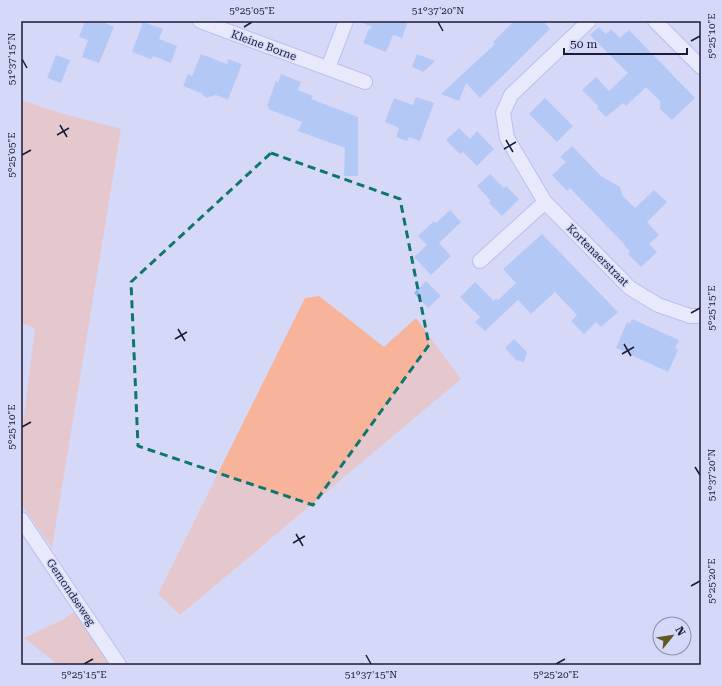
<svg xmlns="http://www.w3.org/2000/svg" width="722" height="686" font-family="'Roboto Serif',serif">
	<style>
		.green { fill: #f8b39b }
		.building { fill: #8db4f3 }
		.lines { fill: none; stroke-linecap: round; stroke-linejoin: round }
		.street-casing { stroke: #989ee5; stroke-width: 16 }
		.street { stroke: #fff; stroke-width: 14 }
		.marked { fill: none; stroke: #0f766e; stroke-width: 3; stroke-dasharray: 8 5; stroke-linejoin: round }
		.ticks { fill: none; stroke: #1a1b37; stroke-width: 1.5 }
		.labels { text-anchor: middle; stroke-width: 3; stroke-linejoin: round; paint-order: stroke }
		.street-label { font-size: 11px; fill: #1a1b37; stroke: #d5d9f7 }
		.neatline { fill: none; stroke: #1a1b37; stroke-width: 1.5 }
		.ticks-label { font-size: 10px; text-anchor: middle; fill: #1a1b37 }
	</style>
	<rect width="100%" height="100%" fill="#d5d9f7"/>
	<g class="green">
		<path d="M21,100L60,113L121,129L52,548L21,504V440L35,328L21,323Z"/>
		<path d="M319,296L384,347L416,318L461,379L180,615L158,594L305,298Z"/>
		<path d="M77,610L112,665H59L24,638L62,620Z"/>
	</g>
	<g class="building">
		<path d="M85,21H100L114,27L99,63L82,57L88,40L79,37Z"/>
		<path d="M359,21H408L402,38L393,35L386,52L363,43L369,29H371L372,27Z"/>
		<path d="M514,21H543L550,29L480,98L466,83L459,101L441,94L495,44L493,42Z"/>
		<path d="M143,22L163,29L159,39L177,46L171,63L153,56L151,59L132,52Z"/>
		<path d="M599,27L606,34L611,29L620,38L629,30L695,98L672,120L660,109V101L646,87L626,106L623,103L606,117L597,108L598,106L582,90L596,77L609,91L628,73L590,35Z"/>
		<path d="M201,54L227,64L228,59L242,64L228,100L216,95L206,98L201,93L183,86L188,74L192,76Z"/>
		<path d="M417,54L435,61L423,72L412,67Z"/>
		<path d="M56,55L70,60L61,83L47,78Z"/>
		<path d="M281,74L301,82L298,90L313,96L311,99L358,117V176H344L345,148L298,131L302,122L268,109L269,107L267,106L276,81L278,83Z"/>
		<path d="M416,97L434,103L420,141L409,137L407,141L396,137L399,128L385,122L394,98L413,105Z"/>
		<path d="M545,98L573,126L557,142L529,114Z"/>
		<path d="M459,128L470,139L477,131L494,149L477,166L463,152L460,154L446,140Z"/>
		<path d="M572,146L601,176L620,187L622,195L635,208L654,190L667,202L647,222L659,235L649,244L657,252L641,267L628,254L630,252L623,243L570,188L567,191L552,175L566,162L560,157Z"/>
		<path d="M490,174L504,188L506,186L519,199L502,216L489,203L491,201L477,186Z"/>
		<path d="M450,210L461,222L439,243L451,256L431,275L414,257L427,245L418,236L434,221L436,223Z"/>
		<path d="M542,234L618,312L601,327L596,322L584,334L571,321L577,315L555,292L531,314L518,300L485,331L475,322L480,317L460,297L475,282L494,301L496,298L498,300L516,283L503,269Z"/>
		<path d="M426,281L441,296L428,308L414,293Z"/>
		<path d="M632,319L679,340L675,348L678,350L668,372L616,348L627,322L630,324Z"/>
		<path d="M514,339L527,352L524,362L516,360L505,348Z"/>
	</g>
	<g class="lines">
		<defs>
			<g id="street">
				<path d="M200,21L365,82"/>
				<path d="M589,21L511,95L503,113L507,138L545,202L630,288L658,305L690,316H701"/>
				<path d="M655,21L701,67"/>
				<path d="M328,68L346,21"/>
				<path d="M480,261L545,202"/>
				<path d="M21,519L119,665"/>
			</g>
		</defs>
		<use href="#street" class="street-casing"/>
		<use href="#street" class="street"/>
	</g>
	<path d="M0 0H722V686H0ZM271,153L400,199L429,345L313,505L138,446L131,282Z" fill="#d5d9f7" fill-opacity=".55" fill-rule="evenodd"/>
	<path class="marked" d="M271,153L400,199L429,345L313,505L138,446L131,282Z"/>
	<path class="ticks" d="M438,22L443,31M244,27L252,22M691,41L700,36M22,59L27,68M60,125L67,137M57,135L69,128M506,140L513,152M504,149L516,142M22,155L31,150M691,313L700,308M178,329L185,341M175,339L187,332M624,344L631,356M622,354L634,347M22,427L31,422M695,467L700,475M296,534L303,546M293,543L305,536M691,586L700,581M366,655L371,664M84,664L93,659M556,664L565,659"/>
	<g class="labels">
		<g class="street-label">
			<text transform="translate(264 45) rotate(20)" y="4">Kleine Borne</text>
			<text transform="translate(598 255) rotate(45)" y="4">Kortenaerstraat</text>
			<text transform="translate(71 592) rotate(56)" y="4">Gemondseweg</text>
		</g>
	</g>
	<rect width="722" height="686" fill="none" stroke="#d5d9f7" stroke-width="44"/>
	<g transform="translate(672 636) rotate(60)"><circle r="19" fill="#d5d9f7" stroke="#8a8daa"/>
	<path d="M0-3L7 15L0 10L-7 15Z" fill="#615824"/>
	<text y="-6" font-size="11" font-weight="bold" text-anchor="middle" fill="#1a1b37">N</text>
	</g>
	<path d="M564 48v6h123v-6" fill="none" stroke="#1a1b37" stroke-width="2"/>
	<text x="570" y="48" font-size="12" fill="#1a1b37" stroke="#d5d9f7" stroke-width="3" paint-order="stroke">50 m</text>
	<rect x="22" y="22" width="678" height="642" class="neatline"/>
	<g class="ticks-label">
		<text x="252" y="14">5°25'05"E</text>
		<text x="438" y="14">51°37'20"N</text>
		<text transform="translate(711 36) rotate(-90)" y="4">5°25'10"E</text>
		<text transform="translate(11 59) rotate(-90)" y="4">51°37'15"N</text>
		<text transform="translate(11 155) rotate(-90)" y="4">5°25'05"E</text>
		<text transform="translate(711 308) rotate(-90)" y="4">5°25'15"E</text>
		<text transform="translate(11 427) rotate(-90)" y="4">5°25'10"E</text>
		<text transform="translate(711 475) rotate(-90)" y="4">51°37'20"N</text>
		<text transform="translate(711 581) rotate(-90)" y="4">5°25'20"E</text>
		<text x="84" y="678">5°25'15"E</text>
		<text x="371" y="678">51°37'15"N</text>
		<text x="556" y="678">5°25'20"E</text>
	</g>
</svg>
